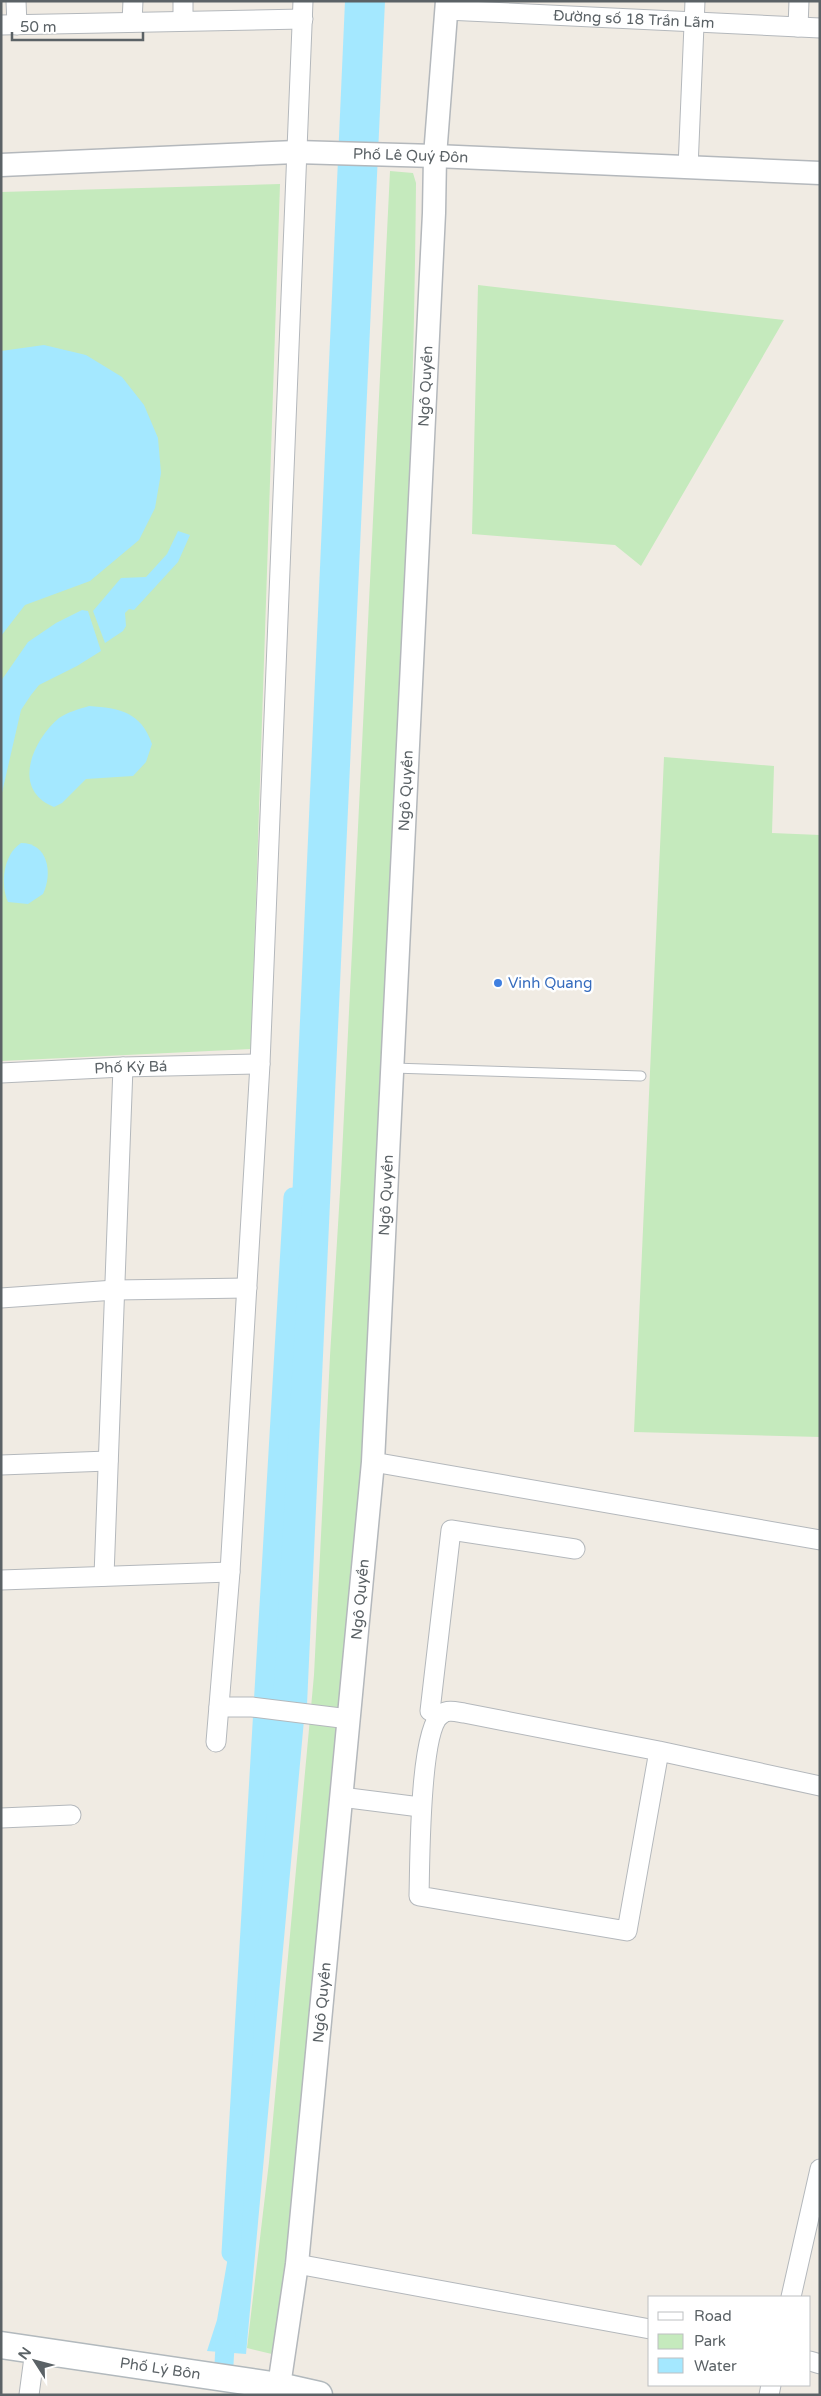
<svg xmlns="http://www.w3.org/2000/svg" width="821" height="2396" font-family="'Varela Round',sans-serif">
	<style>
		.green { fill: #c5eabd }
		.water { fill: #a4e8ff }
		.lines { fill: none; stroke-linecap: round; stroke-linejoin: round }
		.canal { stroke: #a4e8ff; stroke-width: 19 }
		.service-casing { stroke: #b4b8bc; stroke-width: 11 }
		.minor-casing { stroke: #b4b8bc; stroke-width: 21 }
		.tertiary-casing { stroke: #b4b8bc; stroke-width: 25 }
		.secondary-casing { stroke: #b2b9bd; stroke-width: 29 }
		.service { stroke: #fff; stroke-width: 9 }
		.minor { stroke: #fff; stroke-width: 19 }
		.tertiary { stroke: #fff; stroke-width: 22 }
		.secondary { stroke: #fff; stroke-width: 26 }
		.shop-dot { fill: #3f7fe0; stroke: #fff; stroke-width: 2 }
		.labels { text-anchor: middle; stroke-width: 5; stroke-linejoin: round; paint-order: stroke }
		.street-label { font-size: 15px; fill: #5b6266; stroke: #fff }
		.shop-label { font-size: 15px; fill: #366cbe; stroke: #fff; text-anchor: start }
	</style>
	<rect width="100%" height="100%" fill="#f0ebe3"/>
	<g class="green">
		<path d="M390,171L413,173L416,183C414,406 405,628 395,850C385,1098 373,1346 354,1593C334,1847 303,2101 276,2355L247,2348L269,2162L314,1675L330,1356L341,1176Z"/>
		<path d="M280,184L251,1049L1,1061V192Z"/>
		<path d="M478,285L784,320L641,566L615,545L472,534Z"/>
		<path d="M664,757L774,766L772,833L820,835V1437L634,1432Z"/>
	</g>
	<g class="water">
		<path d="M345,1H385L307,1705L270,1700Z"/>
		<path d="M44,345L86,355L122,377L144,405L158,438L161,473L155,508L139,540L90,581L25,605L1,636V351Z"/>
		<path d="M178,531L190,535L178,562L134,610L129,609L125,613L126,626L123,631L105,643L93,611L121,578L146,577L167,554Z"/>
		<path d="M82,610L88,611L101,651L77,666L39,685L31,695L21,710L1,797V681L28,642L56,623Z"/>
		<path d="M89,706C120,708 141,712 152,744L146,762L133,776L86,779L62,803L54,807C11,790 32,741 59,718C68,712 79,709 89,706Z"/>
		<path d="M21,843C48,843 53,873 43,894L28,904L8,902C0,884 3,855 21,843Z"/>
		<path d="M261,1718L304,1720L246,2354L207,2351L217,2320L232,2234Z"/>
	</g>
	<g class="lines">
		<g class="canal">
			<path d="M231,2253L293,1197"/>
			<path d="M224,2364L226,2328"/>
		</g>
		<defs>
			<path id="service" d="M393,1068L641,1076"/>
			<g id="minor">
				<path d="M16,1L17,25"/>
				<path d="M183,1V20"/>
				<path id="s1" d="M446,10L820,28"/>
				<path d="M132,22L133,1"/>
				<path d="M1,25L303,19"/>
				<path d="M798,27L799,1"/>
				<path d="M688,168L695,1"/>
				<path id="s2" d="M1,1073L123,1067L260,1064"/>
				<path d="M1,1298L115,1290L247,1288"/>
				<path d="M373,1462L820,1540"/>
				<path d="M1,1465L108,1461"/>
				<path d="M104,1576L123,1067"/>
				<path d="M1,1580L230,1572"/>
				<path d="M219,1707H252L349,1719"/>
				<path d="M441,1715L430,1711L451,1530L575,1549"/>
				<path d="M216,1742L230,1572L260,1064L303,1"/>
				<path d="M659,1751L464,1713C457,1712 448,1709 441,1714C419,1732 420,1864 419,1896L627,1931L659,1751L820,1786"/>
				<path d="M341,1797L420,1807"/>
				<path d="M1,1818L71,1815"/>
				<path d="M297,2264L650,2329"/>
				<path d="M791,2297L820,2169"/>
				<path d="M810,2361L820,2364"/>
				<path d="M29,2395L35,2350"/>
				<path d="M769,2395L771,2385"/>
			</g>
			<g id="tertiary">
				<path id="s3" d="M1,165L296,152L435,156L820,173"/>
				<path id="s4" d="M279,2386L297,2264L373,1462L434,213L435,156L447,1"/>
			</g>
			<g id="secondary">
				<path id="s5" d="M1,2345L279,2386L319,2395"/>
			</g>
		</defs>
		<use href="#service" class="service-casing"/>
		<use href="#minor" class="minor-casing"/>
		<use href="#tertiary" class="tertiary-casing"/>
		<use href="#secondary" class="secondary-casing"/>
		<use href="#service" class="service"/>
		<use href="#minor" class="minor"/>
		<use href="#tertiary" class="tertiary"/>
		<use href="#secondary" class="secondary"/>
	</g>
	<circle class="shop-dot" cx="498" cy="983" r="5"/>
	<g class="labels">
		<g class="street-label">
			<text dy="5" stroke="none"><textPath href="#s1" startOffset="188">Đường số 18 Trần Lãm</textPath></text>
			<text dy="5" stroke="none"><textPath href="#s3" startOffset="410">Phố Lê Quý Đôn</textPath></text>
			<text dy="5" stroke="none"><textPath href="#s4" startOffset="2006">Ngô Quyền</textPath></text>
			<text dy="5" stroke="none"><textPath href="#s4" startOffset="1601">Ngô Quyền</textPath></text>
			<text dy="5" stroke="none"><textPath href="#s2" startOffset="130">Phố Kỳ Bá</textPath></text>
			<text dy="5" stroke="none"><textPath href="#s4" startOffset="1196">Ngô Quyền</textPath></text>
			<text dy="5" stroke="none"><textPath href="#s4" startOffset="791">Ngô Quyền</textPath></text>
			<text dy="5" stroke="none"><textPath href="#s4" startOffset="386">Ngô Quyền</textPath></text>
			<text dy="5" stroke="none"><textPath href="#s5" startOffset="161">Phố Lý Bôn</textPath></text>
		</g>
		<g class="shop-label">
			<text x="508" y="988">Vinh Quang</text>
		</g>
	</g>
	<rect width="821" height="2396" fill="none" stroke="#5b6266" stroke-width="5"/>
	<rect x="648" y="2296" width="162" height="90" fill="#ffffff" stroke="#bdc0c2"/>
	<rect x="658" y="2312" width="25" height="8" fill="#ffffff" stroke="#bdc0c2"/>
	<text x="694" y="2321" font-size="15" fill="#5b6266">Road</text>
	<rect x="658" y="2334" width="25" height="15" fill="#c5eabd" stroke="#bdc0c2"/>
	<text x="694" y="2346" font-size="15" fill="#5b6266">Park</text>
	<rect x="658" y="2358" width="25" height="15" fill="#a4e8ff" stroke="#bdc0c2"/>
	<text x="694" y="2371" font-size="15" fill="#5b6266">Water</text>
	<g transform="translate(35 2361) rotate(306)" stroke="#ffffff" stroke-width="4" paint-order="stroke">
	<path d="M0-4L9 19L0 12L-9 19Z" fill="#5b6266"/>
	<text y="-8" font-size="14" font-weight="bold" text-anchor="middle" fill="#5b6266">N</text>
	</g>
	<path d="M12 32v8h131v-8" fill="none" stroke="#5b6266" stroke-width="2.5"/>
	<text x="20" y="32" font-size="15" fill="#5b6266" stroke="#ffffff" stroke-width="4" paint-order="stroke">50 m</text>
</svg>
